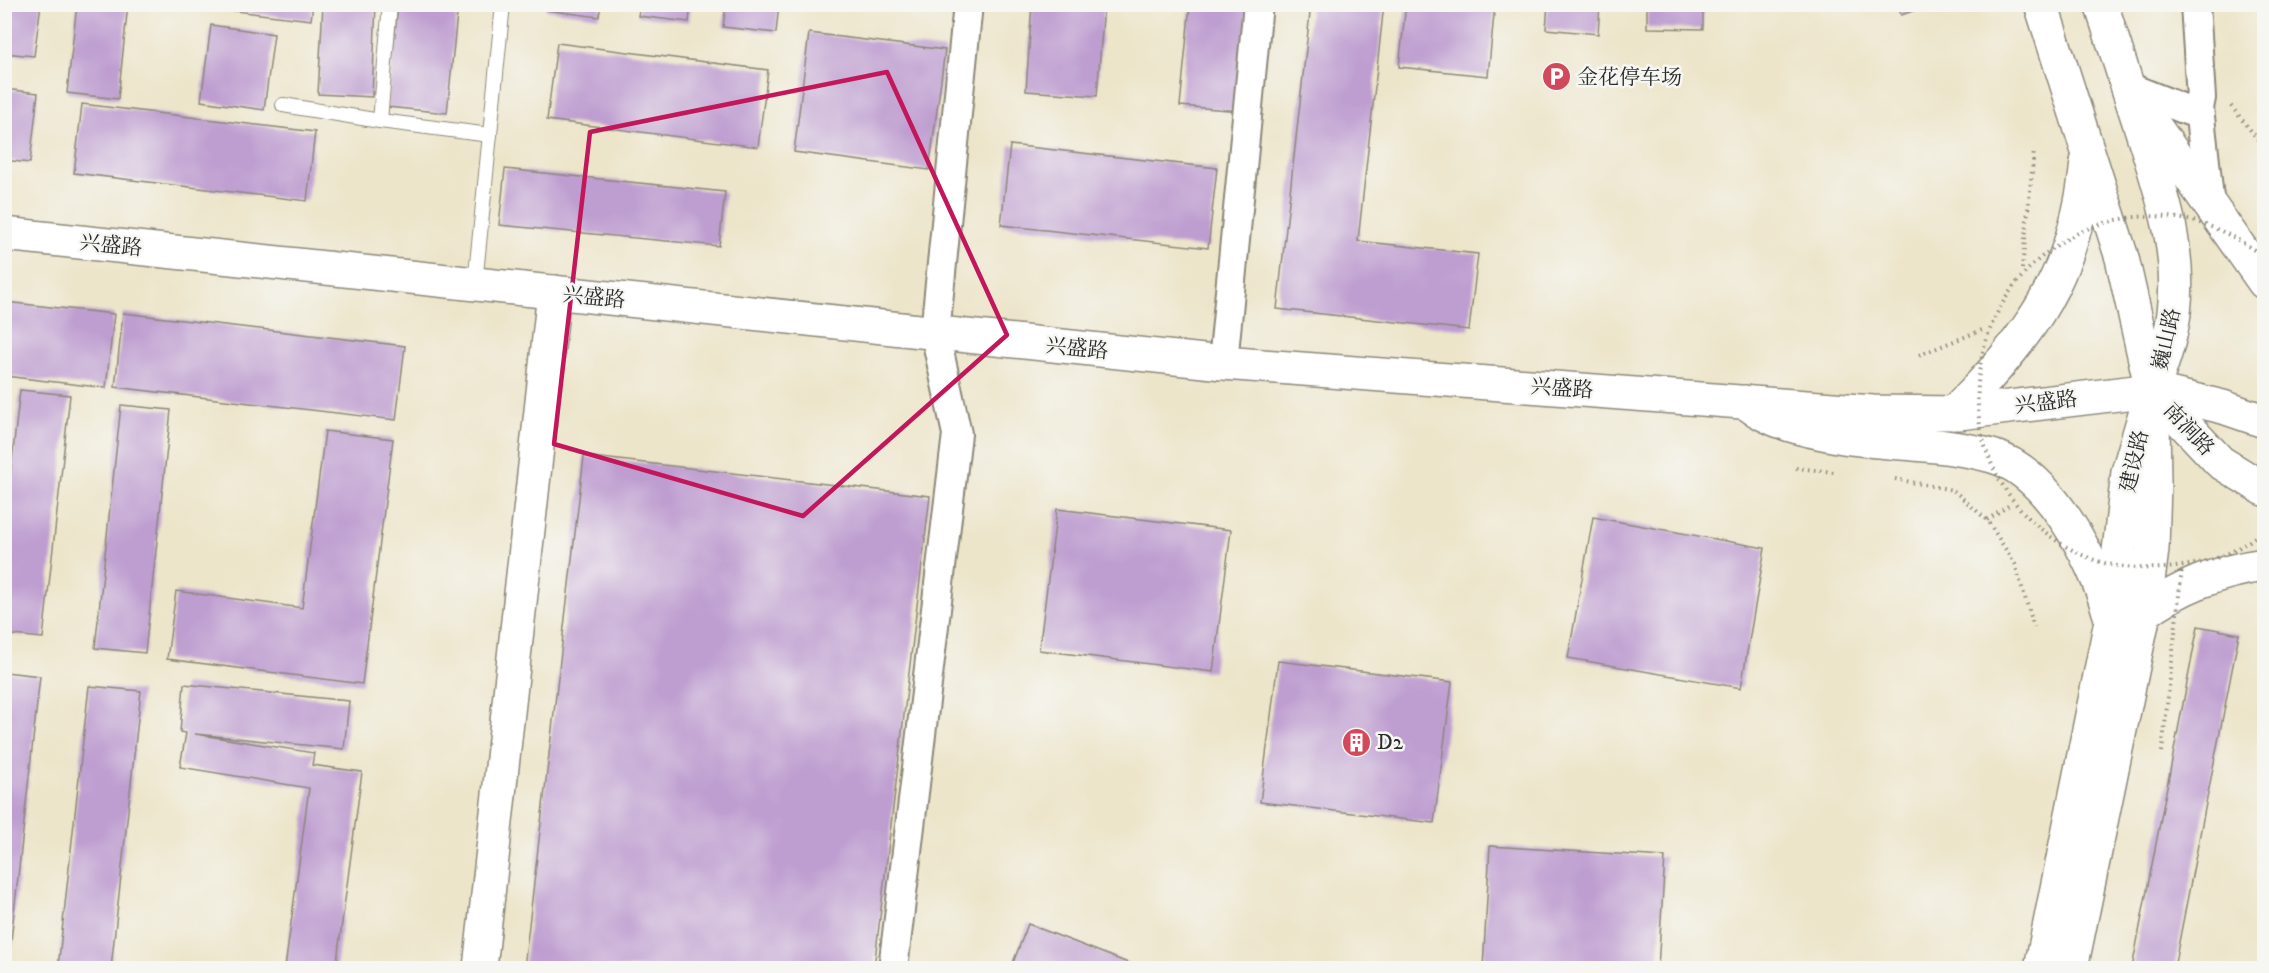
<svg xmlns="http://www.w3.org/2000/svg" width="2269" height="973" font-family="'IM FELL DW Pica','Noto Serif SC',serif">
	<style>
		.building { fill: #be9dd0 }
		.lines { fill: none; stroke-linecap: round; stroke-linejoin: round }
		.service-casing { stroke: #8c887a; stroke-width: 16 }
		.minor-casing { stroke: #8c887a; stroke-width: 32 }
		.tertiary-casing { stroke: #8c887a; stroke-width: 36 }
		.primary-casing { stroke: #8c887a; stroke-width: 36 }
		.trunk-casing { stroke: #8c887a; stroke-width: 36 }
		.path { stroke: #8c887a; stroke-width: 4; stroke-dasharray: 1.5 4.5; stroke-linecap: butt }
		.service { stroke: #fff; stroke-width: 14 }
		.minor { stroke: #fff; stroke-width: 28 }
		.tertiary { stroke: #fff; stroke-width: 33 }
		.primary { stroke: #fff; stroke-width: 33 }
		.trunk { stroke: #fff; stroke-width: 33 }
		.path-bridge { stroke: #8c887a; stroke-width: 4; stroke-dasharray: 1.5 4.5; stroke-linecap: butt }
		.marked { fill: none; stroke: #c2185b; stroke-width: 4.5; stroke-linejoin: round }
		.labels { text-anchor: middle; stroke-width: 5; stroke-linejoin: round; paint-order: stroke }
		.poi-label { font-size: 21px; fill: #2b2b2b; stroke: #f6f6f2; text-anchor: start }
		.street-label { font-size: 21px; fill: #2b2b2b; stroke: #f6f6f2 }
	</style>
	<rect width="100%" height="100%" fill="#f6f6f2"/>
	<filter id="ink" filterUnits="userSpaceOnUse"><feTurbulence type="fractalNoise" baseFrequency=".0167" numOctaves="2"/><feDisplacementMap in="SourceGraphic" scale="12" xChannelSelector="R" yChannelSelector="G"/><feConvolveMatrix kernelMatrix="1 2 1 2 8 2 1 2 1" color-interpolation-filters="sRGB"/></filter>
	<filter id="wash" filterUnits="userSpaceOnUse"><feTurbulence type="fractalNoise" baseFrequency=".008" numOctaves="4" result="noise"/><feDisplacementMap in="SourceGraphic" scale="24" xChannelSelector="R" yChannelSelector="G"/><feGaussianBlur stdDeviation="1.35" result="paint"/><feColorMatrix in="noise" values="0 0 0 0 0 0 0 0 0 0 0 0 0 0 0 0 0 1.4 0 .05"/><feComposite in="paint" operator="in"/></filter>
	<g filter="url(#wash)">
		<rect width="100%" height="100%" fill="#ede5ca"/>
		<g id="blocks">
			<g class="building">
				<path d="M4,4H41L34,56L4,53Z"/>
				<path d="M77,4H128L118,99L67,93Z"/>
				<path d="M175,4H313L311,20Z"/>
				<path d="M323,4H376L372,97L318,94Z"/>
				<path d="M398,4H458L447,113L387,107Z"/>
				<path d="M547,4H601L599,17L546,10Z"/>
				<path d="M640,4H691L689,22L638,16Z"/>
				<path d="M726,4H779L776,33L723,27Z"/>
				<path d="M1032,4H1104L1097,96L1026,91Z"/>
				<path d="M1190,4H1250L1240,111L1180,106Z"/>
				<path d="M1311,4H1384L1358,241L1478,254L1469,330L1277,309Z"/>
				<path d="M1406,4H1495L1488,76L1399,67Z"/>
				<path d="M1548,4H1600L1598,34L1546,29Z"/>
				<path d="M1647,4H1703V29L1647,28Z"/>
				<path d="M1897,4H1931V5L1901,15Z"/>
				<path d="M211,25L274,34L264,110L201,101Z"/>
				<path d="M809,33L945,50L929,170L794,152Z"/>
				<path d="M557,43L768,70L758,147L547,120Z"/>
				<path d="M4,89L38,93L30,163L4,160Z"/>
				<path d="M82,104L315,132L307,201L74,173Z"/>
				<path d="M1010,145L1217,168L1208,248L1001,225Z"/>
				<path d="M505,169L725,192L719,246L499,225Z"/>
				<path d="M5,302L114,314L106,388L5,376Z"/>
				<path d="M123,313L405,346L396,420L115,387Z"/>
				<path d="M20,390L70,395L43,638L4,634V530Z"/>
				<path d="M121,405L171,410L145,653L95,648Z"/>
				<path d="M325,431L393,439L362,684L167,659L176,591L302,608Z"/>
				<path d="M584,456L930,496L874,968H524Z"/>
				<path d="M1057,509L1231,530L1213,672L1039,650Z"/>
				<path d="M1593,517L1765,548L1741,688L1568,658Z"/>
				<path d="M2198,626L2239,634L2174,968H2132Z"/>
				<path d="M1278,661L1452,682L1434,823L1260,802Z"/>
				<path d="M5,672L40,676L8,968H5Z"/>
				<path d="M184,684L349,701L344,749L195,734L314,753L312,765L362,772L336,968H285L309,788L180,767L186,733L180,732Z"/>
				<path d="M89,686L141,691L111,968H58Z"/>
				<path d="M1490,846L1665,857L1658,968H1483Z"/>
				<path d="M1028,924L1141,968H1011Z"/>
			</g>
		</g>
	</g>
	<g filter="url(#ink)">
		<use href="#blocks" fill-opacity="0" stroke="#8c887a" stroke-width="1.5"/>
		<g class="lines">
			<defs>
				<g id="service">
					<path d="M283,105L380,121L490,135"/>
					<path d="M380,121L390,4"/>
					<path d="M475,284L503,4"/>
				</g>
				<g id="minor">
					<path d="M2128,87L2189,111L2199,108L2201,98L2195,4"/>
					<path d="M2199,108L2210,207"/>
					<path d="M1223,363L1258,4"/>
					<path d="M893,968L957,434L935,333L968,4"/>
				</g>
				<g id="tertiary">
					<path d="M4,234L1223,363L1873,412L1959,413L2152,390"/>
					<path d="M480,968L554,292"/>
				</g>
				<g id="primary">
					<path d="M1745,402C1772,423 1805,430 1838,436C1889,445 1943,442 1992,456C2049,472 2094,559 2109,612"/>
					<path d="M2144,613C2180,586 2220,571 2264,565"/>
					<path d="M2041,968L2111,621L2128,472L2152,390"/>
					<path d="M2071,968L2144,613L2152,549L2154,482L2153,419"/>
				</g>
				<g id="trunk">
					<path d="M2041,4L2122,258L2152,390"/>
					<path d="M2101,4C2115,47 2128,89 2142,131C2161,191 2182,249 2174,313C2171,339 2162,364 2153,388"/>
					<path d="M2148,117L2264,282"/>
					<path d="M2152,390L2220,462L2264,489"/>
					<path d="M2152,390L2223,407L2264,421"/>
					<path d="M1953,413C2031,338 2076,272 2087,162"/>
				</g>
			</defs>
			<use href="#service" class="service-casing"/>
			<use href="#minor" class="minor-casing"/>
			<use href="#tertiary" class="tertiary-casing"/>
			<use href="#primary" class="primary-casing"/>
			<use href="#trunk" class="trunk-casing"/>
			<g class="path">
				<path d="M2231,106L2264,147"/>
				<path d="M2022,269L2034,151"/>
				<path d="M1919,355L1982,330"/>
				<path d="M1796,468L1834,472"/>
				<path d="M1895,479L1953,490L1987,520L2015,564L2034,627"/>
				<path d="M1987,520L2011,504"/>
			</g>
			<use href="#service" class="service"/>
			<use href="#minor" class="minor"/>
			<use href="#tertiary" class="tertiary"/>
			<use href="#primary" class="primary"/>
			<use href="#trunk" class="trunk"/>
			<g class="path-bridge">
				<path d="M2264,257C2241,240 2216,226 2188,220C2072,196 1971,291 1978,407C1980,446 1997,484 2023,512C2049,540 2087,563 2125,567C2173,572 2228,564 2264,529"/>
				<path d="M2162,752L2182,568"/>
			</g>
		</g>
	</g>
	<path class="marked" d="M887,72L1007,335L803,516L554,444L590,132Z"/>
	<defs>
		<symbol id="parking-disc" viewBox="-11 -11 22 22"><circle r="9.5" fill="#d1495b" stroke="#f6f6f2"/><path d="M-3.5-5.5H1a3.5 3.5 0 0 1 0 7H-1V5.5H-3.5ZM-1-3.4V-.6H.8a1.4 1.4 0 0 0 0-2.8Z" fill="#fff"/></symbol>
		<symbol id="building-disc" viewBox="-11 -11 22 22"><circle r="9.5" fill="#d1495b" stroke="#f6f6f2"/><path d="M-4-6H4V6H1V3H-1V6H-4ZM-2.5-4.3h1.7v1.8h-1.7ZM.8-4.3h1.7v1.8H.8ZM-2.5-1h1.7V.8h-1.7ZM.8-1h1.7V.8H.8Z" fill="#fff"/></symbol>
	</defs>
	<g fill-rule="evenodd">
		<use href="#parking-disc" x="1540" y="60" width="33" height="33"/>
		<use href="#building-disc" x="1340" y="726" width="33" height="33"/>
	</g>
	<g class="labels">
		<g class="poi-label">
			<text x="1577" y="84">金花停车场</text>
			<text x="1377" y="749">D2</text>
		</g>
		<g class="street-label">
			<text transform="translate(111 245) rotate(6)" y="7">兴盛路</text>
			<text transform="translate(594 297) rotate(6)" y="7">兴盛路</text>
			<text transform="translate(2166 339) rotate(-77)" y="7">巍山路</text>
			<text transform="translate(1077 348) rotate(6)" y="7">兴盛路</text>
			<text transform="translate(1562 388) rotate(4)" y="7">兴盛路</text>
			<text transform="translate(2046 402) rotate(-7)" y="7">兴盛路</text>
			<text transform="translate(2189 429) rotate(47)" y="7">南涧路</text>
			<text transform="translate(2134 461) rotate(-77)" y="7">建设路</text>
		</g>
	</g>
	<rect width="2269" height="973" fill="none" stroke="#f6f6f2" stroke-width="24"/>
</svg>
